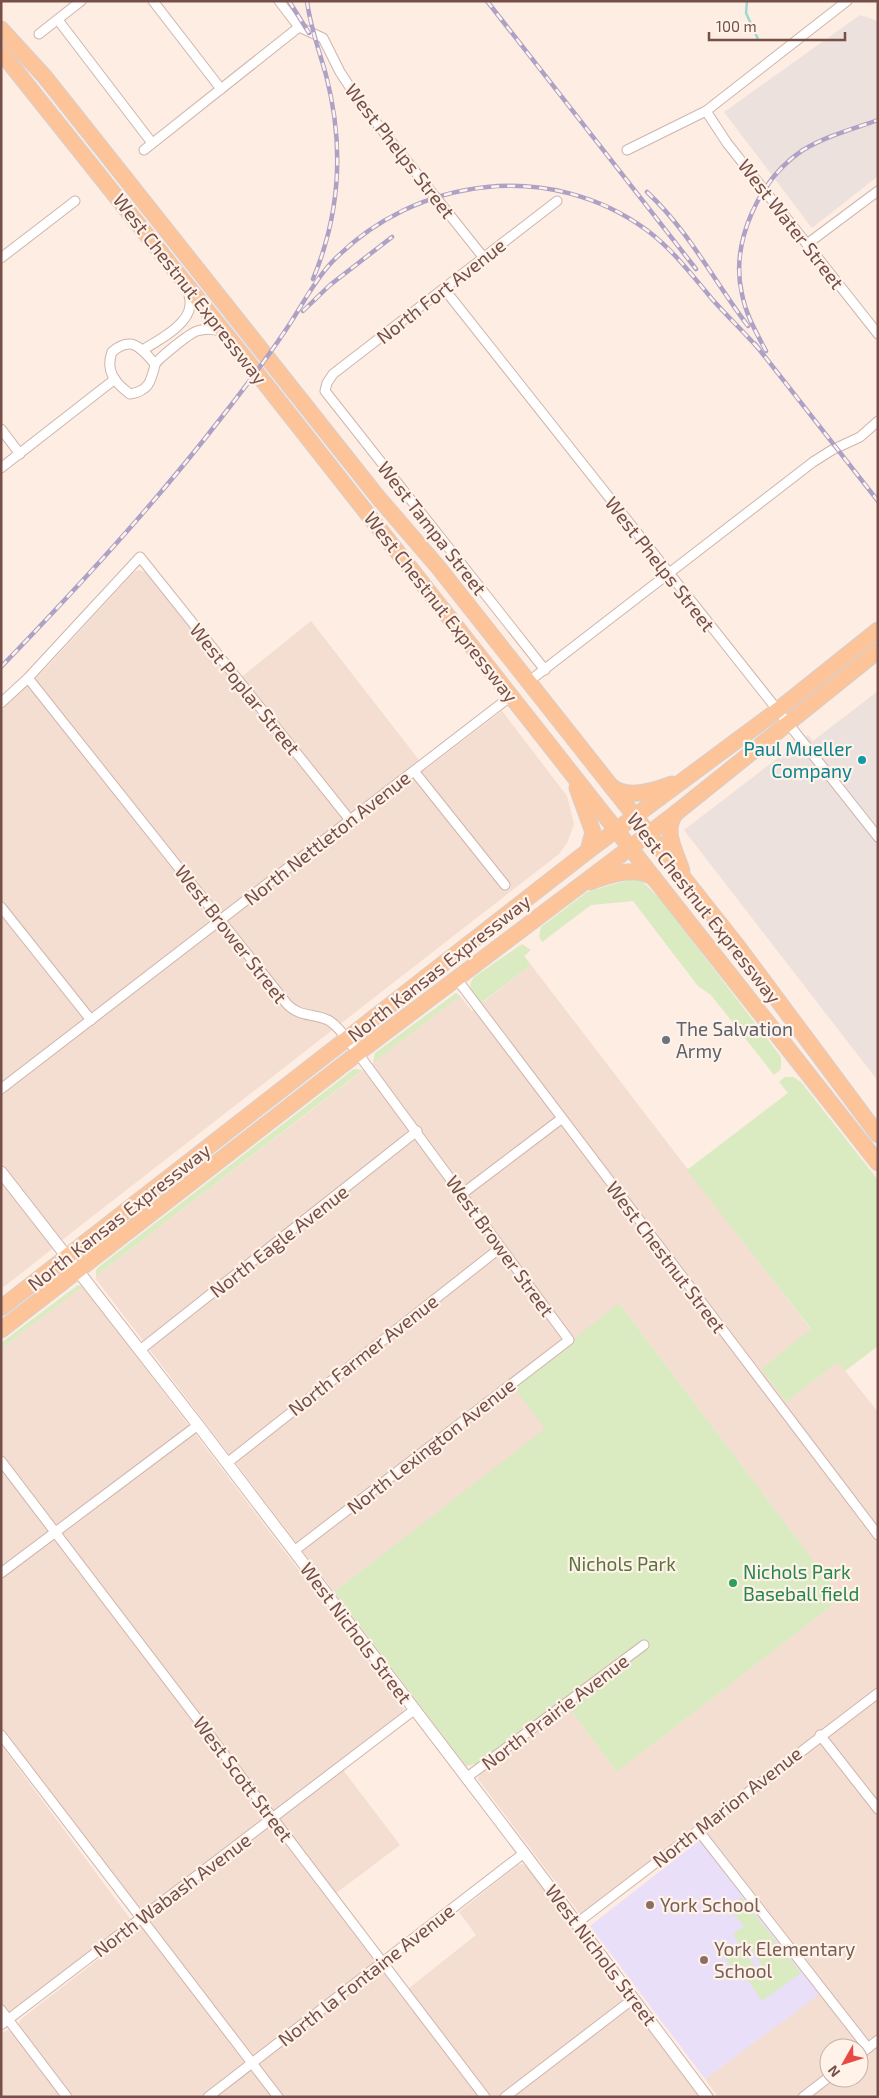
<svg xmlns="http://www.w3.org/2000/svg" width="879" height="2098" font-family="'Exo 2',sans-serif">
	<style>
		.residential { fill: #f4ddd1 }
		.industrial { fill: #ece1dd }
		.education { fill: #eadff9 }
		.green { fill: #daeac1 }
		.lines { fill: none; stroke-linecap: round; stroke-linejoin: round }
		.stream { stroke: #9dd8d6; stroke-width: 2.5 }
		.minor-casing { stroke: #d0b5ac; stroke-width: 11 }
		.tertiary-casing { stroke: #d0b5ac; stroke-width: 13 }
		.primary-casing { stroke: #d8cecc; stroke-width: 17 }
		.minor { stroke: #fff; stroke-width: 9 }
		.tertiary { stroke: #fff; stroke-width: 11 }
		.primary { stroke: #fdc499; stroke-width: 15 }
		.rail-casing { stroke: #aea1c6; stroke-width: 4.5 }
		.rail { stroke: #fff2e9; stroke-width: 2.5; stroke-dasharray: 8; stroke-linecap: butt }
		.culture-dot { fill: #0f9aa8; stroke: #fff2e9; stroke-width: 2 }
		.worship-dot { fill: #6b7280; stroke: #fff2e9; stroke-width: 2 }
		.leisure-dot { fill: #2e9e5b; stroke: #fff2e9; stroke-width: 2 }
		.education-dot { fill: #8d6e63; stroke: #fff2e9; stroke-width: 2 }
		.labels { text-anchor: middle; stroke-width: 4.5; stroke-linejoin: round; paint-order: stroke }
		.street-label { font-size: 19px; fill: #754f48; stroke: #fff2e9 }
		.culture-label { font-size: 19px; fill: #0d838f; stroke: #fff2e9; text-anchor: end }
		.worship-label { font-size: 19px; fill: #5b616d; stroke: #fff2e9; text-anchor: start }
		.park-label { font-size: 19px; fill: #58753d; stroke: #fff2e9 }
		.leisure-label { font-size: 19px; fill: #27864d; stroke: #fff2e9; text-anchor: start }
		.education-label { font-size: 19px; fill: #785e54; stroke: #fff2e9; text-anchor: start }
	</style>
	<rect width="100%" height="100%" fill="#fdede2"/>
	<g class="residential">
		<path d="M139,570L147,573L234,683L311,621L426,769L502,711L567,796L574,824L567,843L559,854L62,1240L1,1162V711L47,667L134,572Z"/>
		<path d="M531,965L811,1330L761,1369L786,1402L838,1362L878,1412V2034L859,2049L829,2048V2072L796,2097H718L705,2079L827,1987L699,1822L583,1913H579L478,1779L481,1771L569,1708L617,1772L842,1598L620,1304L546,1429L334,1592L96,1279V1276L460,996L472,1011Z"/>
		<path d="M1,1180L50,1241L52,1249L1,1289Z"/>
		<path d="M83,1286L404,1709L401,1716L145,1910L137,1907L1,1729V1349Z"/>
		<path d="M1,1745L131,1920L1,2021Z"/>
		<path d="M343,1770L400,1845L335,1894L408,1989L476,1935L459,1912L518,1865L523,1864L529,1869L700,2097H73L18,2025L21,2019Z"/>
		<path d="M8,2030L15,2035L62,2097H1V2033Z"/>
		<path d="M878,2045V2097H809L834,2078H859V2059Z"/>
	</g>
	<g class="industrial">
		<path d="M860,15L878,21V176L812,228L724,112Z"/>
		<path d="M878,691V1081L684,830L808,735L813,741Z"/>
	</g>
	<path class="education" d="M700,1840L820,1994L705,2079L590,1926Z"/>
	<g class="green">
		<path d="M635,878L642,881L662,901L781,1057V1069L774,1075L711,995L698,986L633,901L591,905L542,942L539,936L541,927L587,892Z"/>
		<path d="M522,944L531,950L524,956L531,965L480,1004C472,994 466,989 474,977Z"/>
		<path d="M456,993L460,996L373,1063L375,1053Z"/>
		<path d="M354,1069L363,1070L96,1276V1270L100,1266Z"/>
		<path d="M785,1077H793L801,1082L878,1180V1346L845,1371L838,1362L786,1402L761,1369L811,1329L687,1170L788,1093L779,1082Z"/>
		<path d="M78,1285L83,1286L1,1349V1343Z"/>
		<path d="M619,1303L842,1598L617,1772L569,1708L481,1771L475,1764L466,1766L334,1592L545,1429L514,1387Z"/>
		<path d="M741,1897L801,1973L762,2001L747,1979L763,1968L748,1944L742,1948L733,1934L744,1926L728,1907Z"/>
		<path d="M737,1943L755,1967L740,1979L722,1954Z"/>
	</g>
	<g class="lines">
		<path class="stream" d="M747,1L746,13L758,39"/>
		<defs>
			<g id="minor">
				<path d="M153,1L221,89"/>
				<path d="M279,1L299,27L323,38L340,72L359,101L484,258"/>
				<path d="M58,20L152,143"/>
				<path d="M39,34L81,1"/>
				<path d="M706,111L727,143L878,334"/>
				<path d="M144,150L299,27"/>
				<path d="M627,150L706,111L847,1"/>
				<path d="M807,244L878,191"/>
				<path d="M1,258L75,201"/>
				<path d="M445,290L878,837"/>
				<path d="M143,350C158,340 189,325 190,305C191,300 188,294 188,289"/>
				<path d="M155,364C141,348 132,335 112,352C105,371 115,383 130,394C149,391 151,381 155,365C156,360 190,333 197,331C206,328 215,329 223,332"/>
				<path d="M1,429L20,454"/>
				<path d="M1,468L115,379"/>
				<path d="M545,670L325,391L327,383L333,374L557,201"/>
				<path d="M28,678L287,1004C299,1017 312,1013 328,1020C336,1024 342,1033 348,1040L569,1340L294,1551"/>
				<path d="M528,682L813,462L832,450L860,437L878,421"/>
				<path d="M1,703L28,678L140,557L350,820"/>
				<path d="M414,771L505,885"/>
				<path d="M1,907L91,1020"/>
				<path d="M456,978L878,1535"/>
				<path d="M1,1089L511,696"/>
				<path d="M462,1194L561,1119"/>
				<path d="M140,1350L417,1131"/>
				<path d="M1,1461L485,2097"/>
				<path d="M227,1463L500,1248"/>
				<path d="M1,1573L198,1425"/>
				<path d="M1,1735L278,2097"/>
				<path d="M820,1735L878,1809"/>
				<path d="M466,1778L644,1645"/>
				<path d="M698,1830L868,2048"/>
				<path d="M577,1923L878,1693"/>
				<path d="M1,2010L67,2097"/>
				<path d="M1,2025L414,1710"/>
				<path d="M859,2055L878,2040"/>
				<path d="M208,2097L524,1853"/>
				<path d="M505,2097L633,1999"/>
				<path d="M803,2097L829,2077"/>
			</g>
			<path id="tertiary" d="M1,1172L198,1425L524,1853L707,2097"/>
			<g id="primary">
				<path d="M1,29L45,77L377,496L438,567L739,948L878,1135"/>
				<path d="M1,52L256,372L878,1163"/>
				<path d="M611,786C627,800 654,791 672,784"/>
				<path d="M577,788L593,832L588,851"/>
				<path d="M676,813C662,831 676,851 682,871"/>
				<path d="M590,882C608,875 636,865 654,878"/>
				<path d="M1,1308L588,851L778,710L878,630"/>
				<path d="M1,1330L358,1053L676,813L878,651"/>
			</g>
		</defs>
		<use href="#minor" class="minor-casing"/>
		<use href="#tertiary" class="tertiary-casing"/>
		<use href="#primary" class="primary-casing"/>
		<use href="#minor" class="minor"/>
		<use href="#tertiary" class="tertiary"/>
		<use href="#primary" class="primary"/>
		<defs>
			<g id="rail">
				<path d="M289,1L309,33"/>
				<path d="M307,1C310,26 319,50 326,75C344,144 341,212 313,279"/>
				<path d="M487,1L696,269"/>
				<path d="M647,192C689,231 714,281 748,326"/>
				<path d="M303,311L330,285L392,237"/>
				<path d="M755,344L878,501"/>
				<path d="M766,351C756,332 746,315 742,294C730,243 759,179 803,150C826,136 853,129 878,120"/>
				<path d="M1,667C78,587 153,506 221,418C243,390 265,361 285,331C301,308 313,282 332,262C415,176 551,159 648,231C673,250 692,275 712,299C727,316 743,331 758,348"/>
			</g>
		</defs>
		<use href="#rail" class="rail-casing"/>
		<use href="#rail" class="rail"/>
	</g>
	<circle class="culture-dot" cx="862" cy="760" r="5"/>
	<circle class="worship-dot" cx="666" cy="1040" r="5"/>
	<circle class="leisure-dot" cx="733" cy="1583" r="5"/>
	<g class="education-dot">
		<circle cx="650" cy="1905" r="5"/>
		<circle cx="704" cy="1960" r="5"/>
	</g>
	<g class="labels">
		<g class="street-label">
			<text transform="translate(400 151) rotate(52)" y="7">West Phelps Street</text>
			<text transform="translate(791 224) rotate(52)" y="7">West Water Street</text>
			<text transform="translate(190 289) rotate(52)" y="7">West Chestnut Expressway</text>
			<text transform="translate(441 291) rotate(-38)" y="7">North Fort Avenue</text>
			<text transform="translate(432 528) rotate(52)" y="7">West Tampa Street</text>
			<text transform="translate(660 564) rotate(52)" y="7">West Phelps Street</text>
			<text transform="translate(441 607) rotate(52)" y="7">West Chestnut Expressway</text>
			<text transform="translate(245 689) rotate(51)" y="7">West Poplar Street</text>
			<text transform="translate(327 838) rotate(-38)" y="7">North Nettleton Avenue</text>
			<text transform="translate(704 908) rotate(52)" y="7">West Chestnut Expressway</text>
			<text transform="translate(231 934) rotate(52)" y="7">West Brower Street</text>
			<text transform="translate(439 968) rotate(-38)" y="7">North Kansas Expressway</text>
			<text transform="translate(119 1217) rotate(-38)" y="7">North Kansas Expressway</text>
			<text transform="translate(279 1241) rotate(-38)" y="7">North Eagle Avenue</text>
			<text transform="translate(500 1246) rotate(54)" y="7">West Brower Street</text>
			<text transform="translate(666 1257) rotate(53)" y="7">West Chestnut Street</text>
			<text transform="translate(363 1355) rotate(-38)" y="7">North Farmer Avenue</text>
			<text transform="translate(431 1446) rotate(-38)" y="7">North Lexington Avenue</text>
			<text transform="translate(356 1633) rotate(53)" y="7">West Nichols Street</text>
			<text transform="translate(555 1712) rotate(-37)" y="7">North Prairie Avenue</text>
			<text transform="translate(243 1779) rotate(53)" y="7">West Scott Street</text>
			<text transform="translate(727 1807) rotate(-38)" y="7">North Marion Avenue</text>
			<text transform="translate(172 1895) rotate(-37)" y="7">North Wabash Avenue</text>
			<text transform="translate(601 1955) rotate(53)" y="7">West Nichols Street</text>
			<text transform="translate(366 1975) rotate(-38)" y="7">North la Fontaine Avenue</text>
		</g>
		<g class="culture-label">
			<text x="852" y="756">Paul Mueller<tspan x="852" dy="22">Company</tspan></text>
		</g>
		<g class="worship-label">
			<text x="676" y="1036">The Salvation<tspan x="676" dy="22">Army</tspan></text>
		</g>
		<g class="park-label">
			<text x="622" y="1571">Nichols Park</text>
		</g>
		<g class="leisure-label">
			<text x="743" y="1579">Nichols Park<tspan x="743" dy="22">Baseball field</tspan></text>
		</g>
		<g class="education-label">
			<text x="660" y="1912">York School</text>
			<text x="714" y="1956">York Elementary<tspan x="714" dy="22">School</tspan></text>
		</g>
	</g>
	<rect width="879" height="2098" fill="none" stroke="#754f48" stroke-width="5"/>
	<g transform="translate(844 2063) rotate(231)"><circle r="24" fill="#fff2e9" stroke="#c8b1a9"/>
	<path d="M0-4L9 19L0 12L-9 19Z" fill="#e94945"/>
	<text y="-8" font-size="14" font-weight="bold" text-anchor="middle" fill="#754f48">N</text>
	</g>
	<path d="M709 32v8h136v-8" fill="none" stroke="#754f48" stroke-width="2.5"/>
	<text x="716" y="32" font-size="15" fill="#754f48" stroke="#fff2e9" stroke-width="4" paint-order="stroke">100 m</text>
</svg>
